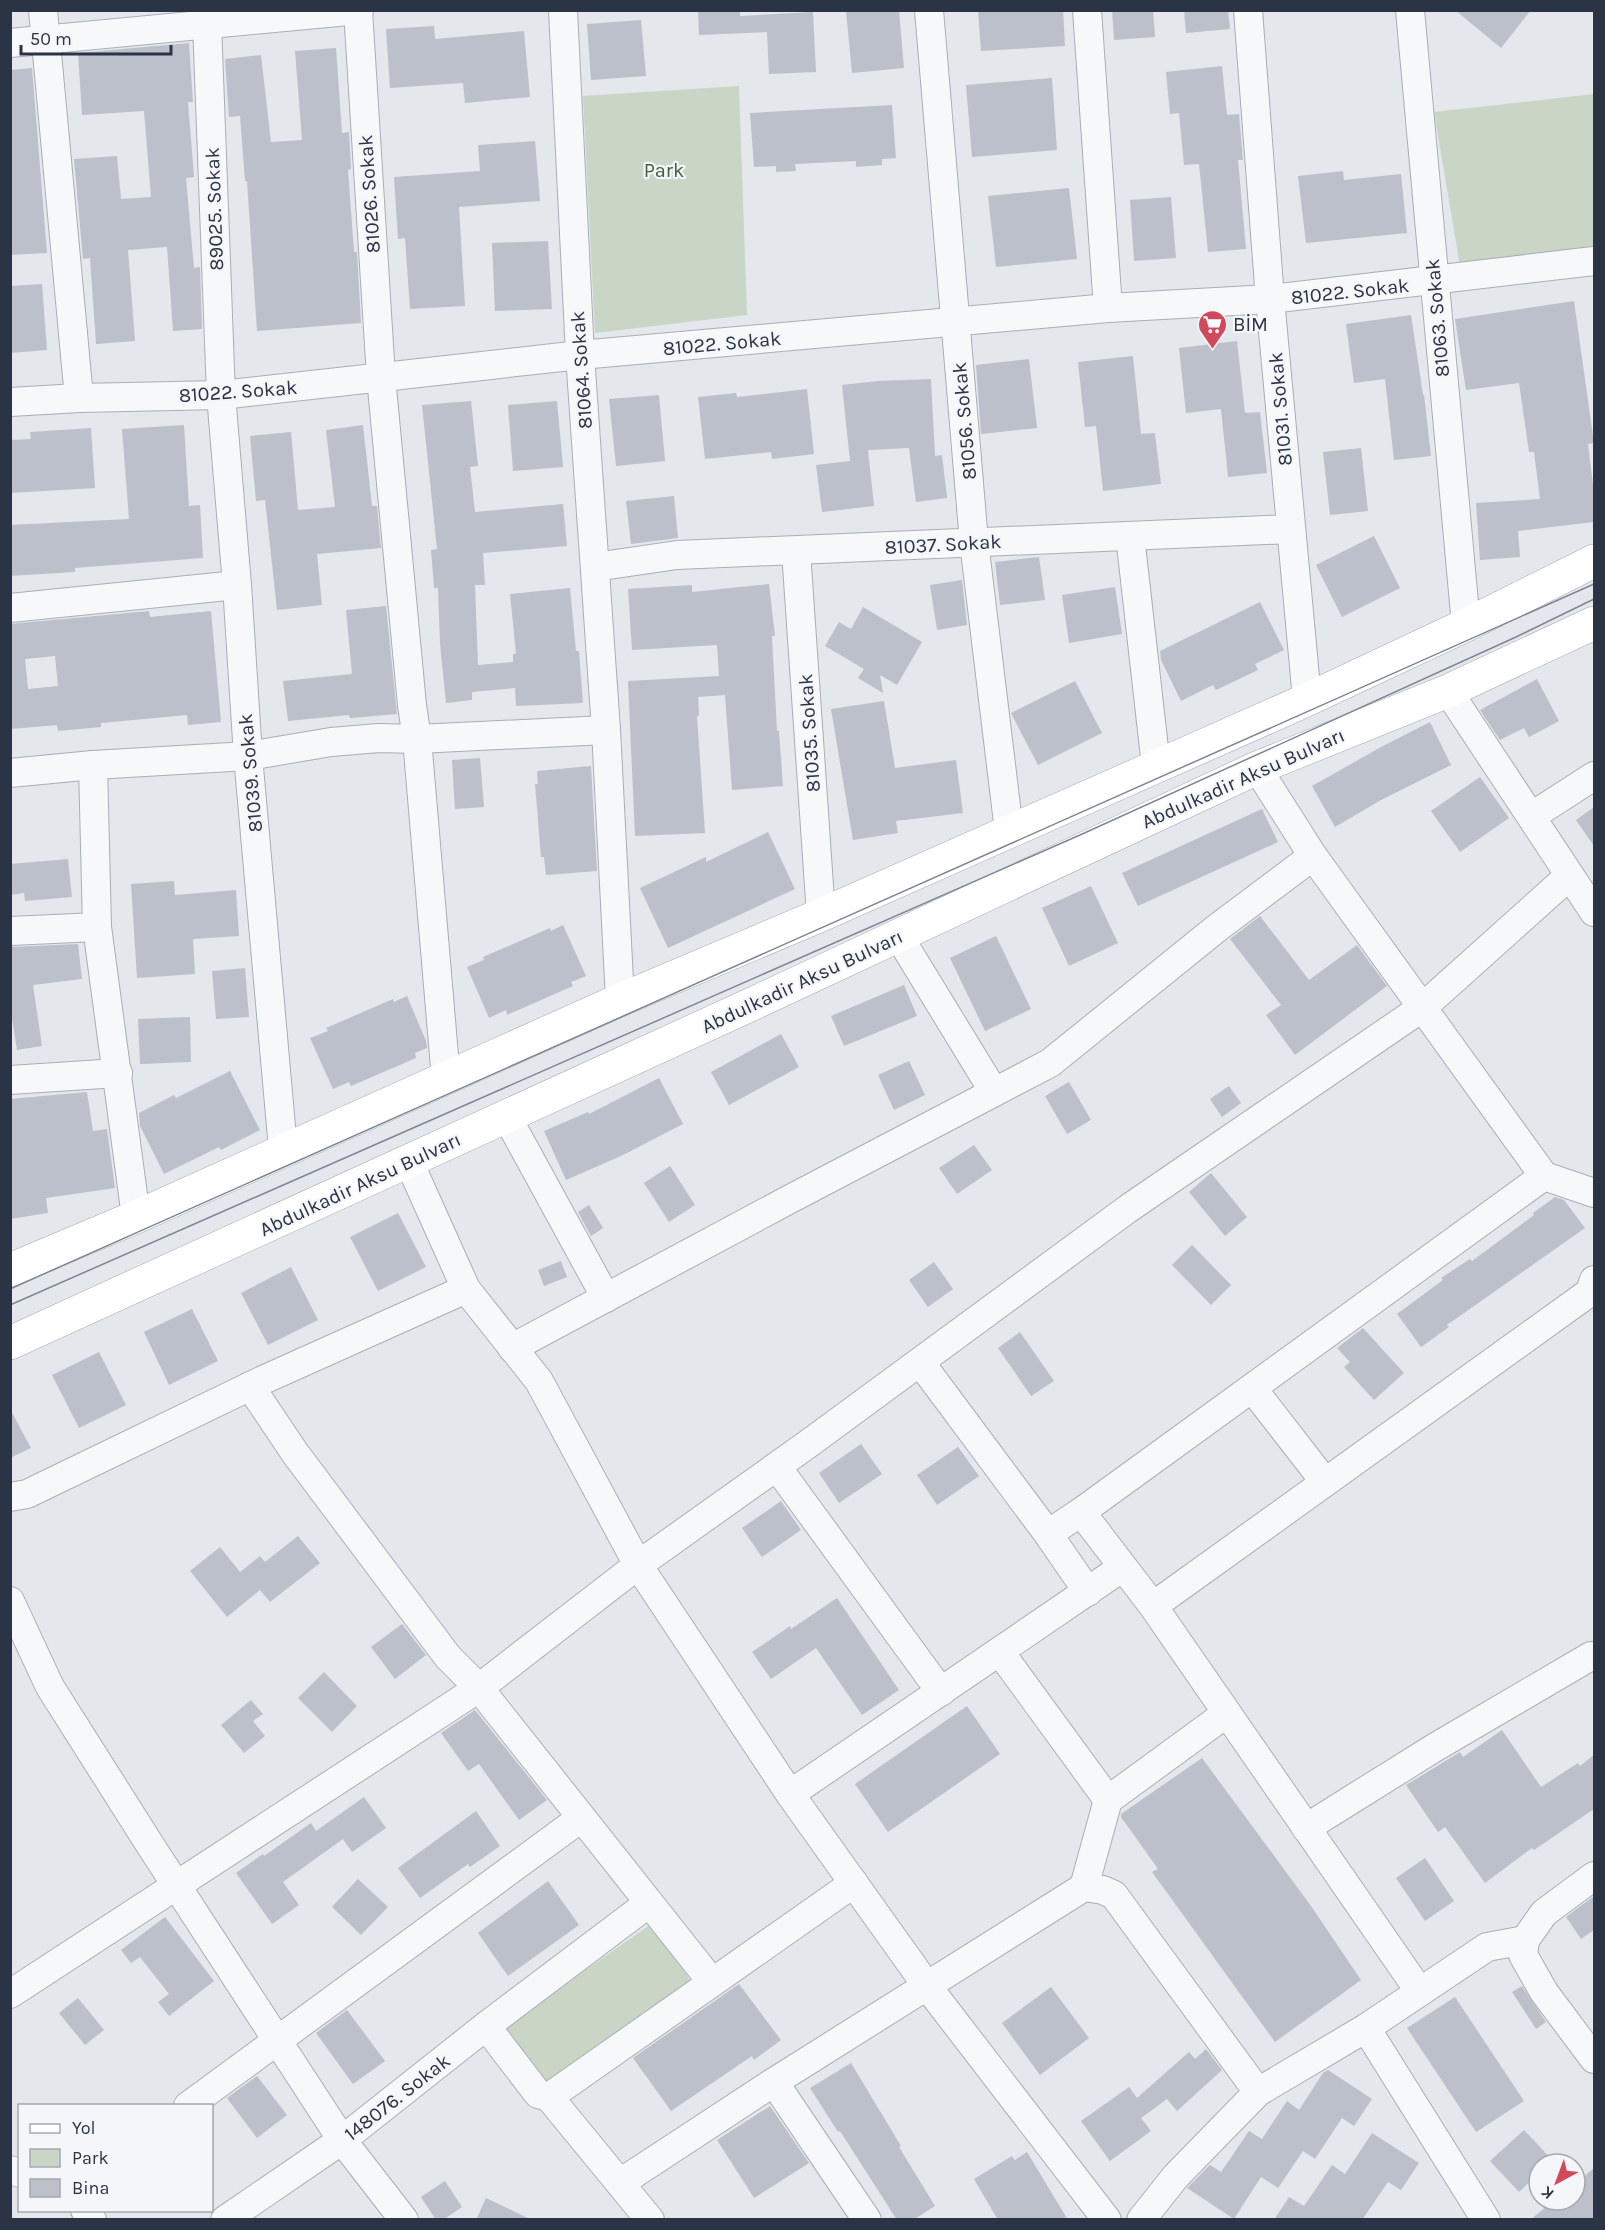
<svg xmlns="http://www.w3.org/2000/svg" width="1605" height="2230" font-family="Karla,sans-serif">
	<style>
		.green { fill: #c9d6c5 }
		.building { fill: #bbc0ca; fill-rule: evenodd }
		.lines { fill: none; stroke-linecap: round; stroke-linejoin: round }
		.minor-casing { stroke: #a9aeb7; stroke-width: 30 }
		.major-casing { stroke: #a3abb8; stroke-width: 34 }
		.minor { stroke: #f7f8fa; stroke-width: 28 }
		.major { stroke: #fff; stroke-width: 33 }
		.tram { stroke: #7d8696; stroke-width: 1.5 }
		.labels { text-anchor: middle; stroke-width: 4.5; stroke-linejoin: round; paint-order: stroke }
		.park-label { font-size: 20px; fill: #3f6138; stroke: #f4f6f9 }
		.street-label { font-size: 20px; fill: #2b3445; stroke: #f4f6f9 }
		.poi-label { font-size: 20px; fill: #2b3445; stroke: #f4f6f9; text-anchor: start }
	</style>
	<rect width="100%" height="100%" fill="#e4e7ec"/>
	<g class="green">
		<path d="M739,86L747,315L595,333L583,96Z"/>
		<path d="M1594,94V247L1460,266L1434,112Z"/>
		<path d="M651,1924L691,1981L543,2085L503,2028Z"/>
	</g>
	<g class="building">
		<path d="M740,10V16L813,12L816,72L769,74L767,32L699,35L698,11Z"/>
		<path d="M899,10L904,68L852,73L846,11Z"/>
		<path d="M978,10H1063L1065,46L981,51Z"/>
		<path d="M1112,10H1153L1155,37L1114,40Z"/>
		<path d="M1184,10H1228L1230,29L1186,33Z"/>
		<path d="M1455,10H1531L1501,48Z"/>
		<path d="M641,20L646,76L591,80L587,24Z"/>
		<path d="M434,26L435,39L524,31L530,97L465,103L463,83L390,88L386,29Z"/>
		<path d="M189,43L193,102H188L194,177L186,178L194,268L200,267L202,329L173,331L167,247L128,250L135,341L96,344L90,258L83,259L74,159L117,156L121,199L151,197L144,111L82,115L78,53Z"/>
		<path d="M336,48L342,133L349,132L351,169L348,170L354,252H357L361,323L257,331L247,181H245L240,116L229,117L225,59L261,55L271,142L302,140L295,51Z"/>
		<path d="M1222,66L1227,115L1239,114L1243,160H1238L1246,249L1208,252L1199,164L1184,165L1179,113L1170,114L1166,72Z"/>
		<path d="M32,68L47,253L10,255V70Z"/>
		<path d="M1052,78L1057,150L972,157L966,85Z"/>
		<path d="M892,105L896,158L882,159V165L856,167V161L795,164L796,171L776,172V166L754,167L750,113Z"/>
		<path d="M535,141L540,201L459,207L465,306L410,309L405,238L398,239L394,177L480,171L478,145Z"/>
		<path d="M1343,171L1344,180L1401,174L1407,233L1306,243L1298,176Z"/>
		<path d="M1069,188L1077,259L996,267L988,196Z"/>
		<path d="M1171,197L1176,258L1134,261L1130,200Z"/>
		<path d="M548,241L552,309L495,311L492,243Z"/>
		<path d="M42,284L47,350L10,353V286Z"/>
		<path d="M1574,301L1594,443L1588,444L1594,493V522L1518,531L1520,557L1480,560L1476,503L1540,499L1534,452H1529L1519,383L1466,390L1455,319Z"/>
		<path d="M1411,315L1423,395H1424L1431,456L1394,460L1385,379L1354,383L1346,324Z"/>
		<path d="M1237,341L1245,413L1260,412L1267,473L1228,477L1221,409L1186,413L1179,348Z"/>
		<path d="M1133,356L1141,434L1155,433L1161,484L1103,491L1096,426L1085,427L1078,362Z"/>
		<path d="M1029,359L1037,428L981,434L976,365Z"/>
		<path d="M931,379L935,456L942,455L947,498L916,502L909,448L868,450L874,506L822,512L816,465L850,461L842,385L878,381Z"/>
		<path d="M807,389L814,454L772,459L771,452L705,459L698,397L736,393L737,397Z"/>
		<path d="M659,395L665,461L616,466L609,399Z"/>
		<path d="M471,401L478,466L470,467L475,512L563,504L567,546L483,553L485,585H475L478,665L513,662V654H516L510,594L570,588L576,651H579L583,703L516,706L515,688L472,692V700L446,703L440,644L438,588H434L431,550L437,549L422,405Z"/>
		<path d="M557,401L563,467L513,471L508,405Z"/>
		<path d="M184,425L189,506L200,505L203,558L75,568V572L10,576V525L129,519L122,429Z"/>
		<path d="M363,425L372,506H377L381,548L317,554L322,605L277,610L265,500L256,501L250,436L291,432L298,510L335,507L326,430Z"/>
		<path d="M91,428L95,488L10,493V440L31,439L30,432Z"/>
		<path d="M1361,448L1368,511L1330,515L1323,452Z"/>
		<path d="M674,496L678,538L631,544L626,501Z"/>
		<path d="M1374,536L1400,588L1342,617L1316,565Z"/>
		<path d="M1039,557L1045,600L1000,605L995,562Z"/>
		<path d="M962,580L967,625L937,630L930,585Z"/>
		<path d="M769,584L775,636H772L777,731H779L783,786L732,790L725,695L698,697L699,716H697L705,833L635,836L628,681L719,676L717,645L632,650L628,589L692,585V592Z"/>
		<path d="M1115,587L1122,634L1069,643L1062,595Z"/>
		<path d="M1260,602L1284,650L1255,664L1258,670L1216,690L1213,685L1181,701L1161,660L1160,651Z"/>
		<path d="M386,606L397,714L350,718L349,715L288,721L283,681L352,674L346,610Z"/>
		<path d="M863,607L922,642L897,685L880,675L883,693L858,678L864,669L825,646L839,622L851,629Z"/>
		<path d="M149,611L150,617L211,611L221,722L188,725L187,715L101,723V727L58,731L57,725L10,729V624ZM55,656L58,686L28,689L25,659Z"/>
		<path d="M1537,679L1559,721L1529,737L1524,728L1500,740L1480,710Z"/>
		<path d="M1075,681L1102,733L1038,765L1011,713Z"/>
		<path d="M884,701L895,768L956,760L963,813L896,821L898,833L853,840L831,709Z"/>
		<path d="M1430,722L1451,765L1381,800L1335,827L1312,786L1381,747Z"/>
		<path d="M480,758L484,807L455,809L452,760Z"/>
		<path d="M591,766L597,871L546,875L544,857H541L535,784H538L537,771Z"/>
		<path d="M1480,777L1509,818L1460,852L1431,811Z"/>
		<path d="M1594,807V846L1576,820Z"/>
		<path d="M1262,809L1278,842L1138,906L1122,873Z"/>
		<path d="M768,832L795,889L668,948L640,888L706,857V862Z"/>
		<path d="M68,859L72,897L25,901L24,893L10,895V864Z"/>
		<path d="M174,881L175,895L236,890L239,936L193,939L195,974L137,978L131,884Z"/>
		<path d="M1091,886L1118,943L1069,966L1042,908Z"/>
		<path d="M1260,916L1309,980L1357,945L1387,986L1295,1055L1266,1015L1281,1005L1230,939Z"/>
		<path d="M563,925L586,976L571,982L573,986L507,1015L506,1010L489,1018L467,967L484,960L483,957L550,928L551,931Z"/>
		<path d="M996,936L1031,1009L985,1031L950,958Z"/>
		<path d="M78,944L82,979L33,985L42,1046L17,1050L10,1005V947Z"/>
		<path d="M245,968L249,1017L216,1019L212,971Z"/>
		<path d="M904,985L917,1016L844,1046L831,1016Z"/>
		<path d="M407,996L426,1041L427,1048L415,1053L416,1058L351,1086L349,1082L333,1089L310,1038L328,1031L326,1028L393,999L394,1002Z"/>
		<path d="M190,1017L191,1062L140,1064L138,1019Z"/>
		<path d="M781,1034L799,1067L729,1105L711,1072Z"/>
		<path d="M909,1061L925,1095L894,1110L878,1075Z"/>
		<path d="M230,1071L260,1130L221,1150L219,1147L164,1174L140,1126L139,1113L174,1095L176,1098Z"/>
		<path d="M659,1078L683,1124L621,1156L566,1180L544,1131L588,1112L589,1114Z"/>
		<path d="M1069,1082L1091,1120L1067,1134L1045,1096Z"/>
		<path d="M1229,1086L1241,1103L1222,1117L1210,1099Z"/>
		<path d="M87,1092L93,1131L107,1129L115,1188L46,1198L48,1213L10,1219V1099Z"/>
		<path d="M974,1145L992,1170L957,1194L939,1168Z"/>
		<path d="M670,1166L695,1205L669,1222L644,1183Z"/>
		<path d="M1211,1173L1247,1217L1225,1236L1189,1192Z"/>
		<path d="M1555,1197L1564,1200L1585,1228L1447,1325L1449,1327L1421,1347L1397,1314L1443,1280L1441,1278L1470,1259L1472,1261L1534,1215L1533,1213Z"/>
		<path d="M589,1205L603,1228L591,1236L578,1212Z"/>
		<path d="M398,1213L426,1267L378,1291L350,1237Z"/>
		<path d="M1192,1245L1231,1285L1211,1305L1172,1265Z"/>
		<path d="M561,1261L567,1277L544,1286L538,1270Z"/>
		<path d="M934,1262L953,1289L928,1307L909,1280Z"/>
		<path d="M291,1267L318,1320L268,1345L241,1293Z"/>
		<path d="M192,1309L218,1361L169,1385L144,1332Z"/>
		<path d="M1363,1328L1404,1373L1374,1400L1344,1367L1350,1362L1337,1348Z"/>
		<path d="M1020,1332L1054,1381L1031,1396L998,1348Z"/>
		<path d="M99,1352L126,1405L79,1428L52,1375Z"/>
		<path d="M10,1409L31,1448L10,1458Z"/>
		<path d="M861,1444L882,1474L839,1503L819,1473Z"/>
		<path d="M958,1447L979,1476L937,1505L917,1475Z"/>
		<path d="M781,1501L801,1530L762,1557L742,1528Z"/>
		<path d="M298,1536L320,1563L270,1602L260,1590L227,1617L190,1571L220,1547L240,1572L260,1556L265,1562Z"/>
		<path d="M837,1598L899,1690L862,1715L816,1648L771,1679L752,1652L790,1626L791,1629Z"/>
		<path d="M402,1624L426,1655L395,1679L371,1647Z"/>
		<path d="M324,1672L357,1706L332,1732L298,1698Z"/>
		<path d="M251,1700L263,1714L253,1721L265,1736L244,1753L221,1725Z"/>
		<path d="M967,1706L1000,1754L888,1832L855,1784Z"/>
		<path d="M475,1710L547,1800L519,1820L479,1764L468,1771L441,1733Z"/>
		<path d="M1502,1730L1541,1787L1578,1763L1580,1766L1594,1755V1809L1534,1850L1532,1848L1485,1883L1445,1827L1438,1832L1406,1785L1460,1752L1463,1757Z"/>
		<path d="M1202,1758L1311,1906L1361,1980L1275,2042L1152,1872L1158,1869L1121,1817V1814Z"/>
		<path d="M364,1797L386,1828L352,1852L343,1839L283,1882L299,1905L272,1924L236,1873L263,1854L264,1856L311,1823L316,1831Z"/>
		<path d="M476,1811L500,1846L470,1867L468,1864L420,1898L398,1868Z"/>
		<path d="M1425,1858L1454,1901L1425,1921L1396,1878Z"/>
		<path d="M358,1879L388,1907L361,1935L332,1907Z"/>
		<path d="M548,1881L579,1925L508,1976L478,1933Z"/>
		<path d="M1594,1896V1930L1581,1939L1566,1917Z"/>
		<path d="M165,1917L214,1981L169,2016L158,2002L169,1994L140,1957L131,1963L121,1950Z"/>
		<path d="M739,1984L781,2040L754,2060L752,2056L671,2111L633,2058Z"/>
		<path d="M1522,1986L1546,2022L1536,2029L1512,1992Z"/>
		<path d="M1051,1987L1089,2038L1040,2075L1002,2023Z"/>
		<path d="M1455,1997L1524,2101L1476,2132L1407,2028Z"/>
		<path d="M78,1998L104,2030L85,2045L59,2013Z"/>
		<path d="M347,2010L385,2061L353,2084L316,2033Z"/>
		<path d="M1206,2049L1222,2070L1177,2111L1167,2099L1141,2118L1151,2131L1110,2161L1081,2121L1129,2087L1137,2098L1189,2052L1195,2059Z"/>
		<path d="M851,2063L901,2146L899,2147L935,2206L913,2220H897L840,2131L838,2132L810,2088Z"/>
		<path d="M1328,2070L1372,2099L1354,2126L1342,2118L1315,2159L1303,2151L1278,2188L1261,2177L1234,2219L1187,2188L1210,2165L1221,2172L1249,2131L1262,2139L1287,2101L1299,2110L1323,2073Z"/>
		<path d="M257,2076L287,2115L257,2138L227,2098Z"/>
		<path d="M770,2106L809,2163L754,2198L717,2140Z"/>
		<path d="M1524,2130L1556,2164H1539V2173L1519,2192L1490,2161Z"/>
		<path d="M1372,2133L1419,2163L1401,2190L1388,2182L1362,2220H1274L1289,2197L1304,2206L1332,2165L1345,2174Z"/>
		<path d="M1027,2152L1068,2220H998L974,2179L1012,2156L1015,2160Z"/>
		<path d="M1594,2168V2220H1530L1554,2200H1575V2184Z"/>
		<path d="M445,2181L462,2207L443,2220H436L421,2197Z"/>
		<path d="M486,2198L532,2220H476Z"/>
	</g>
	<g class="lines">
		<defs>
			<g id="minor">
				<path d="M43,10L79,398"/>
				<path d="M358,10L381,377L412,705L417,739L446,1079"/>
				<path d="M563,10L580,355L606,730L620,1000"/>
				<path d="M929,10L974,542L1009,831"/>
				<path d="M1087,10L1108,308"/>
				<path d="M1248,10L1270,299L1307,699"/>
				<path d="M1410,10L1466,625"/>
				<path d="M207,23L221,395L237,585L248,756L283,1149"/>
				<path d="M10,43L359,10"/>
				<path d="M10,402L79,398L221,395L580,355L1108,308L1270,299L1594,261"/>
				<path d="M1130,536L1156,766"/>
				<path d="M796,551L821,915"/>
				<path d="M595,567L677,555L1291,529"/>
				<path d="M10,608L237,585"/>
				<path d="M1448,691L1594,912"/>
				<path d="M93,765L97,927L136,1217"/>
				<path d="M1257,768L1313,856L1544,1176"/>
				<path d="M10,773L93,765L248,756L331,742L379,738L417,739L606,730"/>
				<path d="M1532,816L1594,776"/>
				<path d="M10,931L97,927"/>
				<path d="M898,935L994,1092"/>
				<path d="M10,1080L118,1073"/>
				<path d="M507,1117L606,1298"/>
				<path d="M409,1162L466,1289L539,1381L638,1565L790,1794L927,1986L1107,2220"/>
				<path d="M512,1348L792,1198L1050,1063L1217,928L1313,856"/>
				<path d="M920,1362L1048,1534L1088,1592"/>
				<path d="M250,1386L295,1453L448,1657L479,1688L712,1982"/>
				<path d="M1252,1388L1325,1482"/>
				<path d="M777,1467L941,1692"/>
				<path d="M10,1497L27,1494L263,1380L466,1289"/>
				<path d="M1081,1512L1153,1606L1420,1992"/>
				<path d="M1048,1534L1081,1512L1544,1176L1594,1193"/>
				<path d="M10,1601L50,1687L152,1848L342,2140L404,2220"/>
				<path d="M1153,1606L1590,1292L1594,1280"/>
				<path d="M1000,1652L1108,1800"/>
				<path d="M790,1794L1123,1567"/>
				<path d="M1306,1828L1434,1748L1591,1656"/>
				<path d="M1594,1876L1544,1913L1525,1940L1523,1955L1544,1992L1594,2059"/>
				<path d="M1084,1887L1108,1800L1227,1713"/>
				<path d="M10,1994L479,1688L638,1565L808,1444L1129,1208L1423,1007L1569,876"/>
				<path d="M486,2026L649,1903"/>
				<path d="M1366,2028L1486,2220"/>
				<path d="M549,2097L854,1883"/>
				<path d="M549,2097L650,2220"/>
				<path d="M188,2106L581,1818"/>
				<path d="M10,2170L20,2173"/>
				<path d="M620,2183L774,2082"/>
				<path d="M85,2210L92,2220"/>
				<path d="M225,2220L342,2140L486,2026L538,2094L549,2097"/>
				<path d="M867,2220L774,2082L1084,1887L1103,1890L1114,1895L1258,2092"/>
				<path d="M1141,2220L1176,2176L1258,2092L1366,2028L1487,1947L1525,1940"/>
			</g>
			<g id="major">
				<path d="M10,1270L136,1217L620,1000L821,915L1302,702L1466,625L1594,561"/>
				<path d="M10,1343L750,1005L1257,768L1448,691L1594,623"/>
			</g>
		</defs>
		<use href="#minor" class="minor-casing"/>
		<use href="#major" class="major-casing"/>
		<use href="#minor" class="minor"/>
		<use href="#major" class="major"/>
		<g class="tram">
			<path d="M10,1289L1594,584"/>
			<path d="M10,1305L1080,835L1516,637L1594,599"/>
		</g>
	</g>
	<defs>
		<symbol id="supermarket-pin" viewBox="-11 -11 22 30"><path d="M0 17L-7.5 6A9.5 9.5 0 1 1 7.5 6Z" fill="#d1495b" stroke="#f4f6f9"/><path d="M-6-5.5h2.5l.6 2H6L4.5 2H-2.5L-4.4-4H-6ZM-1.5 3.2a1.3 1.3 0 1 0 .1 0ZM3 3.2a1.3 1.3 0 1 0 .1 0Z" fill="#fff"/></symbol>
	</defs>
	<g fill-rule="evenodd">
		<use href="#supermarket-pin" x="1196" y="308" width="33" height="45"/>
	</g>
	<g class="labels">
		<g class="park-label">
			<text x="664" y="177">Park</text>
		</g>
		<g class="street-label">
			<text transform="translate(369 194) rotate(-94)" y="7">81026. Sokak</text>
			<text transform="translate(214 209) rotate(-92)" y="7">89025. Sokak</text>
			<text transform="translate(1350 291) rotate(-6)" y="7">81022. Sokak</text>
			<text transform="translate(1437 318) rotate(-95)" y="7">81063. Sokak</text>
			<text transform="translate(722 343) rotate(-5)" y="7">81022. Sokak</text>
			<text transform="translate(581 370) rotate(-94)" y="7">81064. Sokak</text>
			<text transform="translate(238 391) rotate(-4)" y="7">81022. Sokak</text>
			<text transform="translate(1280 409) rotate(-95)" y="7">81031. Sokak</text>
			<text transform="translate(964 421) rotate(-95)" y="7">81056. Sokak</text>
			<text transform="translate(943 544) rotate(-3)" y="7">81037. Sokak</text>
			<text transform="translate(809 733) rotate(-94)" y="7">81035. Sokak</text>
			<text transform="translate(250 773) rotate(-95)" y="7">81039. Sokak</text>
			<text transform="translate(1243 778) rotate(-24)" y="7">Abdulkadir Aksu Bulvarı</text>
			<text transform="translate(802 981) rotate(-25)" y="7">Abdulkadir Aksu Bulvarı</text>
			<text transform="translate(360 1184) rotate(-25)" y="7">Abdulkadir Aksu Bulvarı</text>
			<text transform="translate(397 2097) rotate(-38)" y="7">148076. Sokak</text>
		</g>
		<g class="poi-label">
			<text x="1233" y="331">BİM</text>
		</g>
	</g>
	<rect width="1605" height="2230" fill="none" stroke="#2b3445" stroke-width="24"/>
	<rect x="18" y="2104" width="195" height="108" fill="#f4f6f9" stroke="#a4a8b1" stroke-width="1.5"/>
	<rect x="30" y="2124" width="30" height="9" fill="#ffffff" stroke="#a4a8b1" stroke-width="1.5"/>
	<text x="72" y="2134" font-size="18" fill="#2b3445">Yol</text>
	<rect x="30" y="2149" width="30" height="18" fill="#c9d6c5" stroke="#a4a8b1" stroke-width="1.5"/>
	<text x="72" y="2164" font-size="18" fill="#2b3445">Park</text>
	<rect x="30" y="2179" width="30" height="18" fill="#bbc0ca" stroke="#a4a8b1" stroke-width="1.5"/>
	<text x="72" y="2194" font-size="18" fill="#2b3445">Bina</text>
	<g transform="translate(1557 2182) rotate(221)"><circle r="28" fill="#f4f6f9" stroke="#a4a8b1" stroke-width="1.5"/>
	<path d="M0-4.5L10 22L0 15L-10 22Z" fill="#d1495b"/>
	<text y="-9" font-size="16" font-weight="bold" text-anchor="middle" fill="#2b3445">K</text>
	</g>
	<path d="M21 45v9h150v-9" fill="none" stroke="#2b3445" stroke-width="3"/>
	<text x="30" y="45" font-size="18" fill="#2b3445" stroke="#f4f6f9" stroke-width="4.5" paint-order="stroke">50 m</text>
</svg>
